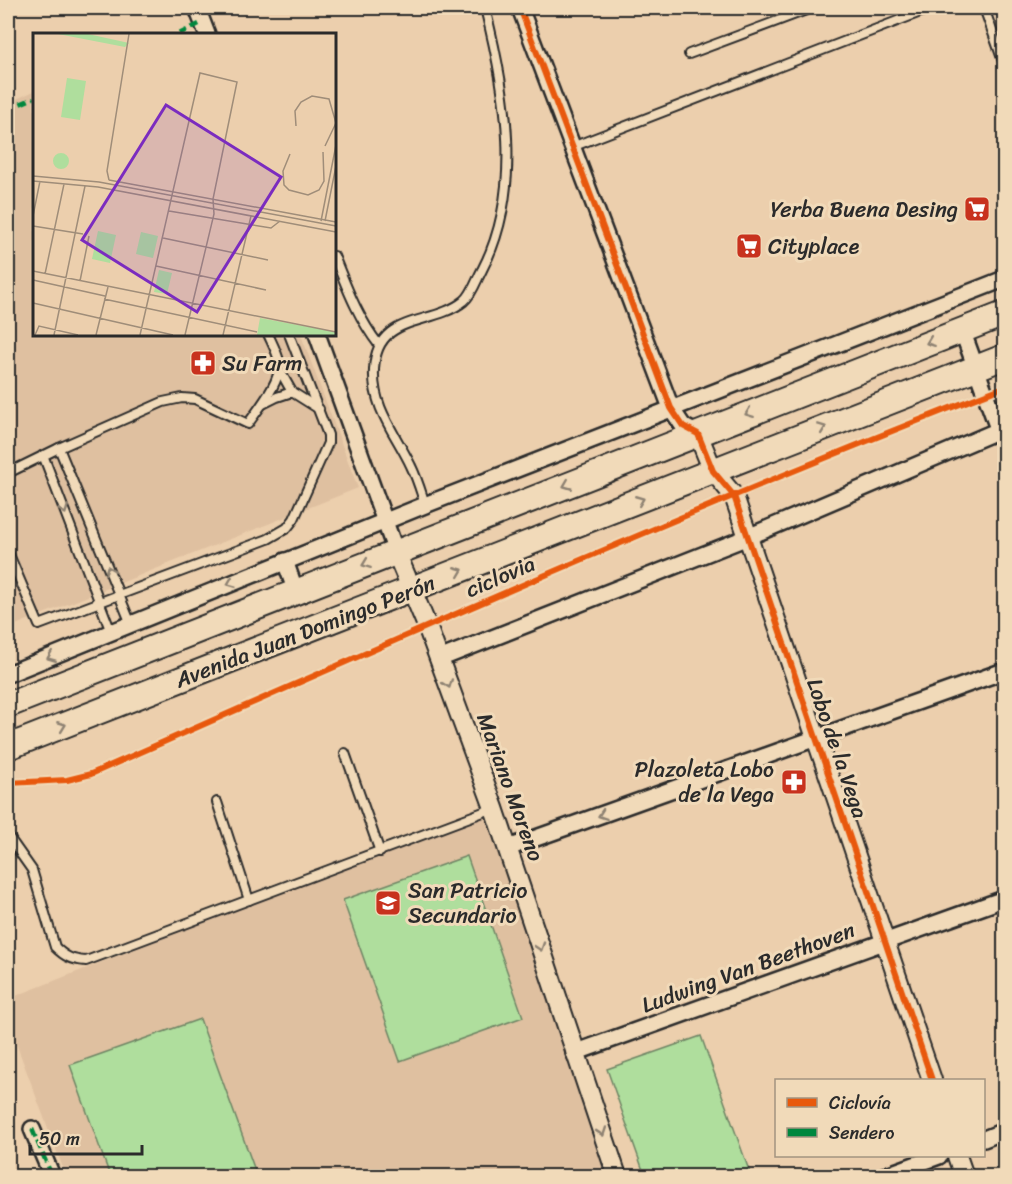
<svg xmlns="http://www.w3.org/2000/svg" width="1012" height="1184" font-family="Sriracha,sans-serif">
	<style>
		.built { fill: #dfc0a0 }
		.green { fill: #afde9d; stroke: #6d8464; stroke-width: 1.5 }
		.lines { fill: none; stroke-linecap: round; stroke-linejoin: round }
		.service-casing { stroke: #2b2b2b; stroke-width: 12 }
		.minor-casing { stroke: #2b2b2b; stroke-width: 20 }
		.tertiary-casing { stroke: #2b2b2b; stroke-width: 22 }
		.primary-casing { stroke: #2b2b2b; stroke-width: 28 }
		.service { stroke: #f1dab9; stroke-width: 8 }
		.minor { stroke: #f1dab9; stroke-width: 15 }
		.tertiary { stroke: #f1dab9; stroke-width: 18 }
		.primary { stroke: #f1dab9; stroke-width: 24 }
		.quiet { stroke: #00873e; stroke-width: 4.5; stroke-dasharray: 9 4.5; stroke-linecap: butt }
		.cycleway-casing { stroke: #f1dab9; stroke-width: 10 }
		.cycleway { stroke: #e8590c; stroke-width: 6 }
		.oneway { stroke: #8e8272 }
		.labels { text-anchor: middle; stroke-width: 6; stroke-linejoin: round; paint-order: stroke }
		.poi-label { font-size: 22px; fill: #2b2b2b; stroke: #f1dab9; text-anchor: start }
		.street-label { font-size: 22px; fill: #2b2b2b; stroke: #f1dab9 }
		.inset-road { fill: none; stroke: #9f8d79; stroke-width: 1.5 }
		.view { fill: #7b2cbf; fill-opacity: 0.15; stroke: #7b2cbf; stroke-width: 3 }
		.inset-edge { fill: none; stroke: #2b2b2b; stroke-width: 3 }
	</style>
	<rect width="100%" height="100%" fill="#eccfad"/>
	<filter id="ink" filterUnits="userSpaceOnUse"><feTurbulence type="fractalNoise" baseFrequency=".0167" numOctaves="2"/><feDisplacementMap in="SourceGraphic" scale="12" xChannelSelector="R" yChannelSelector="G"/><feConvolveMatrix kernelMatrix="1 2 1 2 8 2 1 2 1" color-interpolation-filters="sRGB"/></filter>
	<g filter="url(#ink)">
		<g class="built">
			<path d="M34,91V334L301,335L358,488L8,628V103Z"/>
			<path d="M494,808L618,1176H66L8,1022V999Z"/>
		</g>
		<g class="green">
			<path d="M467,856L523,1017L400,1061L343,900Z"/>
			<path d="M200,1019L257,1176H110L70,1065Z"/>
			<path d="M701,1036L751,1176H645L607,1069Z"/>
		</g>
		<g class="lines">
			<defs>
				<g id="service">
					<path d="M984,8L1004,64"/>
					<path d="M689,54L812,8"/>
					<path d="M572,147L931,8"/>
					<path d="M334,256C347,288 358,318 379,345"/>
					<path d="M279,369L292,392L319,409"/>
					<path d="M263,404L277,397L292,392"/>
					<path d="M59,448L131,624"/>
					<path d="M43,455L111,632"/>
					<path d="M8,473L59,448L163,402L182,398L195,399L248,424C258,409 283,380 279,361C277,352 272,343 268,334"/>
					<path d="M425,504C421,492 417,478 411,466C396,434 372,408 374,370C376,312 432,327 464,301C472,295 477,279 482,270C524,190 506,91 485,8"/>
					<path d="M8,552L39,625L268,539L287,528L294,519L328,443V435L289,334"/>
					<path d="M345,753L380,852"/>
					<path d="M217,802L249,900"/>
					<path d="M8,836L32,870L55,947C65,957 72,960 86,961L494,808"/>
				</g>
				<g id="minor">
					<path d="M197,8L207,34"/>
					<path d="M520,8L671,408L683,426L698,434"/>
					<path d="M962,330L1004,445"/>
					<path d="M317,334L396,552"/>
					<path d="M285,561L296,592"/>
					<path d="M439,659L748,537L1004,428"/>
					<path d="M8,674L430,503L1004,279"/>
					<path d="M508,848L1004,671"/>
					<path d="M574,1053L1004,899"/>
					<path d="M32,1129L52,1176"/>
					<path d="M984,1139L1004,1131"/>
					<path d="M884,1176L939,1156"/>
				</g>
				<g id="tertiary">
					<path d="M698,434L713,471L734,496L932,1080"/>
					<path d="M396,552L427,626L494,808L617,1176"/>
					<path d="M957,1156L964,1176"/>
				</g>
				<g id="primary">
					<path d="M8,705L1004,314"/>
					<path d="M8,747L1004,357"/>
				</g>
			</defs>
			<use href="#service" class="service-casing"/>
			<use href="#minor" class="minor-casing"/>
			<use href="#tertiary" class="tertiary-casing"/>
			<use href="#primary" class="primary-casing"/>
			<use href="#service" class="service"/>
			<use href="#minor" class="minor"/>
			<use href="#tertiary" class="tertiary"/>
			<use href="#primary" class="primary"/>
			<g class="quiet">
				<path d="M179,34L203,22"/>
				<path d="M8,109L34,98"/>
				<path d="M32,1129L52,1176"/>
			</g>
			<defs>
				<g id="cycleway">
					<path d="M520,8L671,408L683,426L698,434L713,471L734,496L932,1080"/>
					<path d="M8,783L67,780L91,774C393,641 696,506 1004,387"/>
				</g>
			</defs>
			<use href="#cycleway" class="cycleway-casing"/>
			<use href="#cycleway" class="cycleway"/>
		</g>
		<defs><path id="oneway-chevron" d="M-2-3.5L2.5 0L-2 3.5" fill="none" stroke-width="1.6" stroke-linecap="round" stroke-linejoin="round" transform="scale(1.5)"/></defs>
		<g class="oneway">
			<use href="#oneway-chevron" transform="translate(930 342) rotate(159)"/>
			<use href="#oneway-chevron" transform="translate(749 413) rotate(159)"/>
			<use href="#oneway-chevron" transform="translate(822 428) rotate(-21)"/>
			<use href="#oneway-chevron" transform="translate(567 485) rotate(158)"/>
			<use href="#oneway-chevron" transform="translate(640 500) rotate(-22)"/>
			<use href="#oneway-chevron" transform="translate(64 510) rotate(69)"/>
			<use href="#oneway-chevron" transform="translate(366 564) rotate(159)"/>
			<use href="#oneway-chevron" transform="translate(109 570) rotate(-112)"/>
			<use href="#oneway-chevron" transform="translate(459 571) rotate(-22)"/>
			<use href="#oneway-chevron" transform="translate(231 583) rotate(158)"/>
			<use href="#oneway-chevron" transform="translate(51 657) rotate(158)"/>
			<use href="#oneway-chevron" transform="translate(448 684) rotate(70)"/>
			<use href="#oneway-chevron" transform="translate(62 726) rotate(-21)"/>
			<use href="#oneway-chevron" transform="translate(602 815) rotate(161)"/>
			<use href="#oneway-chevron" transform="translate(540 947) rotate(72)"/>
			<use href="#oneway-chevron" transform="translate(602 1132) rotate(71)"/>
		</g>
	</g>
	<defs>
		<symbol id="supermarket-square" viewBox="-11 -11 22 22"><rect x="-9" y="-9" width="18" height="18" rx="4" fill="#c8321e" stroke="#f1dab9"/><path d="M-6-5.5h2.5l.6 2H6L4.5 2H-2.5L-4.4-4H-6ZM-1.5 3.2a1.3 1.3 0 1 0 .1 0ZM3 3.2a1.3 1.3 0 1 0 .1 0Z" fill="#fff"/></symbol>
		<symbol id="pharmacy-square" viewBox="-11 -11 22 22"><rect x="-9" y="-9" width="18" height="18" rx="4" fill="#c8321e" stroke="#f1dab9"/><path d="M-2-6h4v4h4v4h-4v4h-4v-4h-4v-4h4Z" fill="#fff"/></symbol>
		<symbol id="school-square" viewBox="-11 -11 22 22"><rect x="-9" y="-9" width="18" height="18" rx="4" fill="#c8321e" stroke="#f1dab9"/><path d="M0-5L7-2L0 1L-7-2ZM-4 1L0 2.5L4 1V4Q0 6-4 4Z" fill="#fff"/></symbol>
	</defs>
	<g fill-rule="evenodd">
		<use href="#supermarket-square" x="962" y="194" width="30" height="30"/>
		<use href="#supermarket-square" x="734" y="231" width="30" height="30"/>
		<use href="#pharmacy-square" x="188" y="348" width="30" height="30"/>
		<use href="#pharmacy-square" x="779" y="767" width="30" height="30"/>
		<use href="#school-square" x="373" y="888" width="30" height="30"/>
	</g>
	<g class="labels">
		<g class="poi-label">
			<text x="958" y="217" text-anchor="end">Yerba Buena Desing</text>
			<text x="768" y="254">Cityplace</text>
			<text x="222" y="371">Su Farm</text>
			<text x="774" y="777" text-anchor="end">Plazoleta Lobo<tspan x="774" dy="25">de la Vega</tspan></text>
			<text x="408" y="898">San Patricio<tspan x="408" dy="25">Secundario</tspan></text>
		</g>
		<g class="street-label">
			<text transform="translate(500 576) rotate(-23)" y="8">ciclovia</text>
			<text transform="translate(305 631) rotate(-21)" y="8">Avenida Juan Domingo Perón</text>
			<text transform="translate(838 748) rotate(71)" y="8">Lobo de la Vega</text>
			<text transform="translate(511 787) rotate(70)" y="8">Mariano Moreno</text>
			<text transform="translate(748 967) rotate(-20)" y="8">Ludwing Van Beethoven</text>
		</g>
	</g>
	<g transform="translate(33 33)">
		<rect width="303" height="303" fill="#eccfad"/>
		<path d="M25,1H55L96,10L92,14ZM34,45L53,48L47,87L28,84ZM20 128a8 8 0 1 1 16 0a8 8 0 1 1-16 0ZM65,198L83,202L77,230L59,226ZM108,199L125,203L120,225L103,221ZM126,237L139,240L134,261L121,259ZM227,285L303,299V302H224Z" fill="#afde9d"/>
		<path class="inset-road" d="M263,93L262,78L268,69L279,63L296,66L303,90L292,113M257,121L250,138L251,152L256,157L275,162L286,157L291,148L290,119M0,143L66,149L303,193M76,147L303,189M76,147L74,138L96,1M0,148L65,154L303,199M136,178L238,195L247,188M0,183L7,148M288,188L303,112M292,188L303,133M0,193L50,201M130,205L235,227M123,233L233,257M0,238L303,299M12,241L31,151M0,247L72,263M47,248L56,203M71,266L224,299M0,270L140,302M2,302L6,293L45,302M21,302L52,153M63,302L75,254M107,302L167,40L204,49L180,166L181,181L152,302M190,302L218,183"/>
		<path class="view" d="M133,72L248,144L164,279L49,207Z"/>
		<rect width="303" height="303" class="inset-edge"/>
	</g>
	<rect width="1012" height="1184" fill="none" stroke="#f1dab9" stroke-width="30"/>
	<rect x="15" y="15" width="982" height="1154" fill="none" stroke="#2b2b2b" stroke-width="2" filter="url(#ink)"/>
	<rect x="775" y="1079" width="210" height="78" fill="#f1dab9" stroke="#a29480" stroke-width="1.5"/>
	<rect x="787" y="1098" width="30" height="9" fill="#e8590c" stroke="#a29480" stroke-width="1.5"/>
	<text x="829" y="1109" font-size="18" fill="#2b2b2b">Ciclovía</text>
	<rect x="787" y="1128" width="30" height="9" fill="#00873e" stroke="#a29480" stroke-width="1.5"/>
	<text x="829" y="1139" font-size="18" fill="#2b2b2b">Sendero</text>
	<path d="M30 1145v9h112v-9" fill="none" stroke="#2b2b2b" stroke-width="3"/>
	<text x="39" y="1145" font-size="18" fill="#2b2b2b" stroke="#f1dab9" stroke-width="4.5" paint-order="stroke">50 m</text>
</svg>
